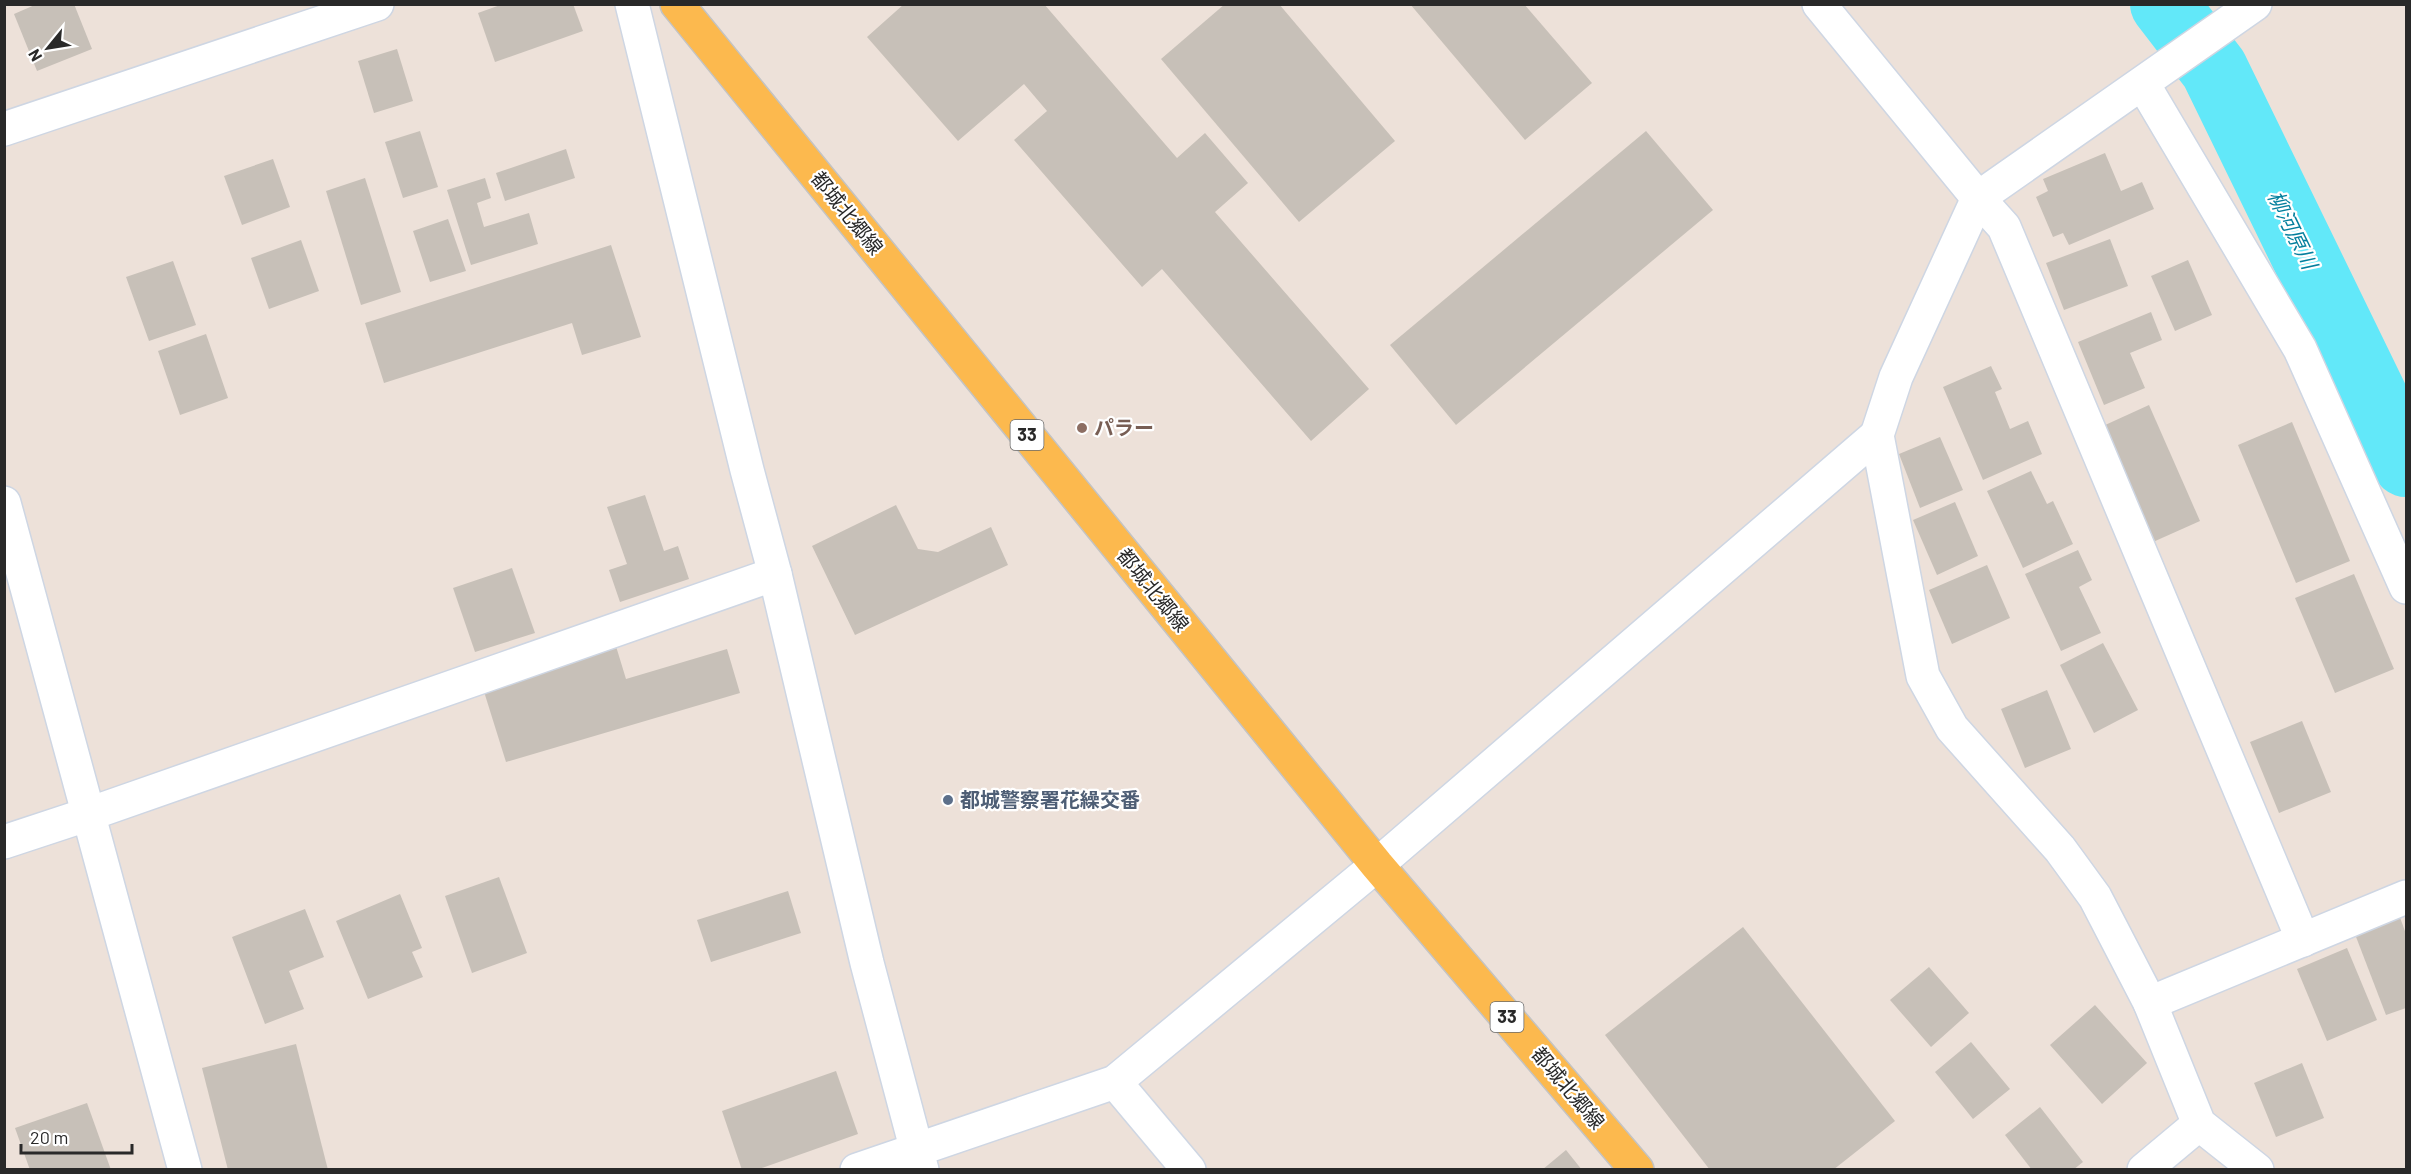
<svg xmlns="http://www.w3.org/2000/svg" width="2411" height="1174" font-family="Barlow,'Noto Sans JP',sans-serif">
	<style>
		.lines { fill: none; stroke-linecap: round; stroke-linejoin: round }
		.river { stroke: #62e8f9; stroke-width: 68 }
		.building { fill: #c7c0b8 }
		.street-casing { stroke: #ced6e3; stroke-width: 36 }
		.secondary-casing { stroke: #ced6e3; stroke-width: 36 }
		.primary-casing { stroke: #c3c3c3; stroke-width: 36 }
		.street { stroke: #fff; stroke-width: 33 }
		.secondary { stroke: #fff; stroke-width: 33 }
		.primary { stroke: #fcb94e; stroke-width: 33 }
		.education-dot { fill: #8d6e63; stroke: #fff; stroke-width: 2 }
		.service-dot { fill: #5c6f8a; stroke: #fff; stroke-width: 2 }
		.labels { text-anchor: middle; stroke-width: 4.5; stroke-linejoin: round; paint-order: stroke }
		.shield { fill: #fff; stroke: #696969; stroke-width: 1.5 }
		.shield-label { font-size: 18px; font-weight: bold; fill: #292929 }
		.street-label { font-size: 20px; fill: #292929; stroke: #fff }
		.education-label { font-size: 20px; font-weight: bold; fill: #785e54; stroke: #fff; text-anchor: start }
		.service-label { font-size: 20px; font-weight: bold; fill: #4e5e75; stroke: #fff; text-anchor: start }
		.water-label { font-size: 21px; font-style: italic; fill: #037f9d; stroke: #fff }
	</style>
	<rect width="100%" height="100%" fill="#ede1d9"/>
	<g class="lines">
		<path class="river" d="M2164,4L2214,69L2406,463"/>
	</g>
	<g class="building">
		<path d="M37,4H74L92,49L37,71L14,14Z"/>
		<path d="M503,4H573L583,31L495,62L478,13Z"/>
		<path d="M904,4H1044L1177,158L1205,133L1248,183L1215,212L1369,389L1311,441L1162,269L1142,287L1014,140L1047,111L1024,84L958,141L867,37Z"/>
		<path d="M1225,4H1279L1395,141L1299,222L1161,59Z"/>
		<path d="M1410,4H1524L1592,83L1525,140Z"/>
		<path d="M397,49L413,101L374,113L358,61Z"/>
		<path d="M420,131L438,187L403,198L385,142Z"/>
		<path d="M1646,131L1713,210L1456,425L1390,345Z"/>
		<path d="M566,149L575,178L505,201L496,173Z"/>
		<path d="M2105,153L2121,191L2142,182L2154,209L2069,245L2063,233L2053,237L2036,197L2048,191L2043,179Z"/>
		<path d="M273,159L290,207L242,225L224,176Z"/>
		<path d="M365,178L401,292L361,305L326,191Z"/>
		<path d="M485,178L491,198L477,203L484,227L529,213L538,244L471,265L447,190Z"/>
		<path d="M448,219L466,271L430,282L413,231Z"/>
		<path d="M2110,239L2128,286L2064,310L2046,263Z"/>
		<path d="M301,240L319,291L269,309L251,258Z"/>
		<path d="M611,245L641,337L582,355L572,323L384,383L365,323Z"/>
		<path d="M2188,260L2212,315L2175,331L2151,276Z"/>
		<path d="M173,261L196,325L149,341L126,277Z"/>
		<path d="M2151,312L2162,340L2130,353L2145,388L2104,405L2078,342Z"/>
		<path d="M206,334L228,398L180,415L158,351Z"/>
		<path d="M1991,366L2002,389L1995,392L2010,429L2028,421L2042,454L1983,480L1943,387Z"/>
		<path d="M2149,405L2200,521L2153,542L2103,426Z"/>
		<path d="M2292,422L2350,561L2296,583L2238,445Z"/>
		<path d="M1940,437L1963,490L1920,508L1899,454Z"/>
		<path d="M2031,471L2047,504L2053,501L2073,544L2023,568L1987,491Z"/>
		<path d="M645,495L664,551L678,546L689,579L620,602L609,570L627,564L607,507Z"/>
		<path d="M1955,502L1978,556L1937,575L1913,520Z"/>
		<path d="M896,505L918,549L938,552L991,527L1008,565L855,635L812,546Z"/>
		<path d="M2078,550L2092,580L2079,587L2101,633L2061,651L2025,574Z"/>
		<path d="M1987,565L2010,618L1952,644L1929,590Z"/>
		<path d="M512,568L535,633L475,652L453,588Z"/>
		<path d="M2354,574L2394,669L2335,693L2295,598Z"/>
		<path d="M615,643L626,679L727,649L740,693L506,762L481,682Z"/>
		<path d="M2103,643L2138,710L2094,733L2060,665Z"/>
		<path d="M2047,690L2071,749L2025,768L2001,709Z"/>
		<path d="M2302,721L2331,792L2279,813L2250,742Z"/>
		<path d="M499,877L527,953L472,973L445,896Z"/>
		<path d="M788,891L801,933L711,962L697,920Z"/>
		<path d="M400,894L422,948L412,952L423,977L368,999L336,921Z"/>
		<path d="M305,909L324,957L289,971L304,1009L265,1024L232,937Z"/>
		<path d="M2398,912L2406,934V1008L2386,1015L2353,929Z"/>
		<path d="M1743,927L1895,1121L1833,1170H1710L1605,1035Z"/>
		<path d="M2347,948L2377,1020L2327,1041L2297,969Z"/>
		<path d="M1929,967L1969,1013L1931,1047L1890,1000Z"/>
		<path d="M2095,1005L2147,1063L2102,1104L2050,1045Z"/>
		<path d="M1971,1042L2010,1089L1973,1119L1935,1072Z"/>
		<path d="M296,1044L328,1170H228L202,1068Z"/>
		<path d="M2302,1063L2324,1118L2276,1137L2254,1083Z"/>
		<path d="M836,1071L858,1134L756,1170H742L722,1111Z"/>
		<path d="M87,1103L111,1170H30L15,1128Z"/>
		<path d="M2040,1107L2083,1162L2073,1170H2032L2005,1135Z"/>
		<path d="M1566,1150L1582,1170H1542Z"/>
	</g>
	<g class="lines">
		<defs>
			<g id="street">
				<path d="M1819,4L1978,198L2004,227L2303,940"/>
				<path d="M2255,4L1978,198L1896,377L1877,435L1923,676L1952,728L2060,849L2095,897L2150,1003L2199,1124L2257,1170"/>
				<path d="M2143,84L2300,349L2406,587"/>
				<path d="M4,129L377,4"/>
				<path d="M4,503L185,1170"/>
				<path d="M4,842L89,814L775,574"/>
				<path d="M2150,1003L2406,897"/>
				<path d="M1115,1082L1189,1170"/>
				<path d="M857,1170L1115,1082L1377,865L1877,435"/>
				<path d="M2144,1170L2199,1124"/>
			</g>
			<path id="secondary" d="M632,4L747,470L775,574L867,963L922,1170"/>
			<path id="primary" d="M677,4L1377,865L1637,1170"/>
		</defs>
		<use href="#street" class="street-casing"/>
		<use href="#secondary" class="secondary-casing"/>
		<use href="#primary" class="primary-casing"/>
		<use href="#street" class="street"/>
		<use href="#secondary" class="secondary"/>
		<use href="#primary" class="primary"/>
	</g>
	<circle class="education-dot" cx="1082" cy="428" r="6"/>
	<circle class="service-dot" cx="948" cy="800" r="6"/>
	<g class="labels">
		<g class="shield">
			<rect x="1010.5" y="420" width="33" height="30" rx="4.5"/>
			<rect x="1490.5" y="1002" width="33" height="30" rx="4.5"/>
		</g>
		<g class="shield-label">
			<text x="1027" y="441">33</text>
			<text x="1507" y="1023">33</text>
		</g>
		<g class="street-label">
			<text transform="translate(847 213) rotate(51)" y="7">都城北郷線</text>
			<text transform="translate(1153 590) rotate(51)" y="7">都城北郷線</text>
			<text transform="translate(1568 1088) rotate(50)" y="7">都城北郷線</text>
		</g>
		<g class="education-label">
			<text x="1094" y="435">パラー</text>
		</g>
		<g class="service-label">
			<text x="960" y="807">都城警察署花繰交番</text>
		</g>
		<g class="water-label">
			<text transform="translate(2292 230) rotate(64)" y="7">柳河原川</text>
		</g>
	</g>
	<rect width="2411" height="1174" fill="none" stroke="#292929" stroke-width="12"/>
	<g transform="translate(48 48) rotate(240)" stroke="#ffffff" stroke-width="4.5" paint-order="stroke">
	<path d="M0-4.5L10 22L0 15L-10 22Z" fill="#292929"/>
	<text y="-9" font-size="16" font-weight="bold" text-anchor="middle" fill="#292929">N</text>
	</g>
	<path d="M21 1144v9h111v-9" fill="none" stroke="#292929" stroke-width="3"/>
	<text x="30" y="1144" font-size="18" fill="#292929" stroke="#ffffff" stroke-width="4.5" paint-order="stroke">20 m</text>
</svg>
